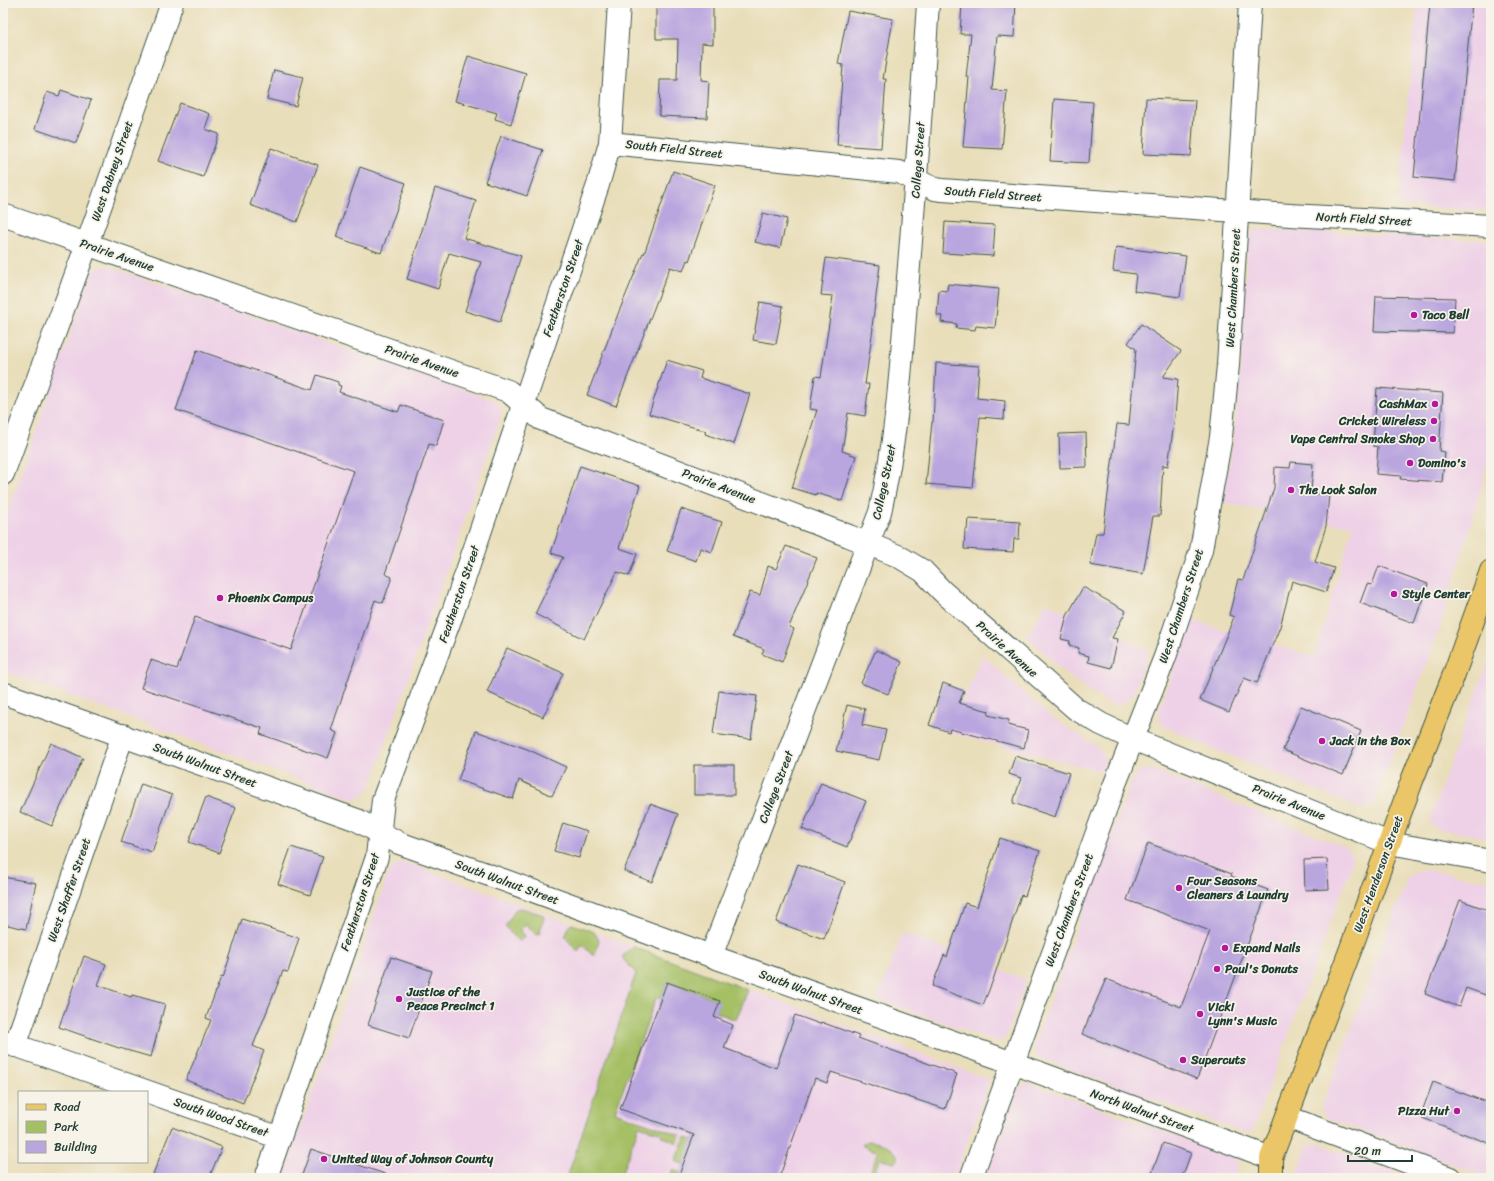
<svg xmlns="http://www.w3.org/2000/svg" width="1494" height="1181" font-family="Sriracha,sans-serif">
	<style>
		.built { fill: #eed0e7 }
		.green { fill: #a5bf65; stroke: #627e4c }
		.building { fill: #baa6df }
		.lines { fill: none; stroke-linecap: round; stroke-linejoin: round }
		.minor-casing { stroke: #3d5548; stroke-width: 24 }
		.major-casing { stroke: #3d5548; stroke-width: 24 }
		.minor { stroke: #fff; stroke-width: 22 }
		.major { stroke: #ebc669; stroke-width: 22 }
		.poi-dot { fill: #b5179e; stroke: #f7f3e8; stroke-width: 1.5 }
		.labels { text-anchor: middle; stroke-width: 3.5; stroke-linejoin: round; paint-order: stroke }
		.street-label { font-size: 12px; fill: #1f3d34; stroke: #f7f3e8 }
		.poi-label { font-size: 12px; font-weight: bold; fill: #1f3d34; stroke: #f7f3e8; text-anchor: start }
	</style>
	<rect width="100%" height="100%" fill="#f7f3e8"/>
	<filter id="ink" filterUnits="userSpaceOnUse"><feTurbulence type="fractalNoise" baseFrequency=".025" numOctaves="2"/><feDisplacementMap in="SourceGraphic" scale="8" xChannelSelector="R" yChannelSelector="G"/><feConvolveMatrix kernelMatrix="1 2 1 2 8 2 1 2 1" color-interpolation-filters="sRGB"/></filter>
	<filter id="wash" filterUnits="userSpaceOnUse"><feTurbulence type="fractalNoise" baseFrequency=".012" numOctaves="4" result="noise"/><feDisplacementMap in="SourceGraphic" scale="16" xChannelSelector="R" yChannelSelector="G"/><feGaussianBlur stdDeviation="0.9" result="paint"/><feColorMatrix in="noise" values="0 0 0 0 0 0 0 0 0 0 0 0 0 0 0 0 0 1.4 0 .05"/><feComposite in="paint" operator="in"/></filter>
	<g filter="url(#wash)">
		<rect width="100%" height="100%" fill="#e9deba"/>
		<g class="built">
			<path d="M1417,3H1491V211L1398,206Z"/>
			<path d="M1258,229L1491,241V445L1480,494L1440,627L1374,804L1362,809L1214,749L1164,726L1160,721L1158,713L1191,620L1314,657L1353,525L1335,524L1222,502L1233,442L1240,379L1248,239L1251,233Z"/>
			<path d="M103,266L110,267L493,400L498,402L500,406L501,416L373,779L369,789L365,793L356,798H350L3,671V526L91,275L98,268Z"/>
			<path d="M1047,603L1149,650L1133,695L1127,701L1120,704L1114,705L1107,702L1089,691L1067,674L1026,636Z"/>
			<path d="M1491,654V839L1435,828L1432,825L1430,818Z"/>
			<path d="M982,655L1050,716L1099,748L1105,759L1104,772L950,733Z"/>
			<path d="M1142,769L1152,770L1347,848L1352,856L1351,867L1253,1130L1248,1134L1040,1058L1035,1054L1034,1045L1131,782L1134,776Z"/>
			<path d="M402,863H407L609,937L990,1080L954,1178H283L388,875L391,869L396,865Z"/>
			<path d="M1419,870H1426L1491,881V1178L1329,1119L1326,1117L1322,1111V1106L1408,877Z"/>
			<path d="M903,933L1027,980L1007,1035L1002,1041L998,1042L877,999Z"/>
			<path d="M1029,1083L1233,1157L1238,1163L1234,1178H985L1018,1090L1021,1086Z"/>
			<path d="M1314,1143H1317L1411,1178H1296L1308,1145Z"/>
		</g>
		<g class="green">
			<path d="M521,908L543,915L544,918L539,934L536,935L526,924L520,930L525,936L519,942L506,927V925L516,909Z"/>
			<path d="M572,924L594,932L599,940L595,955H592L582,944L578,952L566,938L565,937L569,926Z"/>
			<path d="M634,947L748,990L736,1020L716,1012L719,1001L667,982L661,999L656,998L615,1112L680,1135L678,1143L661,1136L662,1133L639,1126L620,1178H567L636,973L622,958L627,951Z"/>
			<path d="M685,1137L727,1153L683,1164L675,1161Z"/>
			<path d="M870,1141C881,1143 897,1147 898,1160L894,1163L880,1158L872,1178H868L878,1152L863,1146V1144L866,1142Z"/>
			<path d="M673,1169L680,1172L678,1178H669Z"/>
		</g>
		<g id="blocks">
			<g class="building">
				<path d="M962,3H1016L1014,37L997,36L992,90L1007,91L1002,149L963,147L969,77H966L971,34H960Z"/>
				<path d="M1430,3H1472L1455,181L1414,177Z"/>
				<path d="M656,5H713V44L702,43L701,80L709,81L707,118L659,116L660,80H677L678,39H656Z"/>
				<path d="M848,11L893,19L883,79H886L881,148L837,145L843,65L838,64Z"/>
				<path d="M468,56L526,73L511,124L495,119L497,113L455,101Z"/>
				<path d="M274,70L303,77L296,106L267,99Z"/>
				<path d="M61,90L91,100L76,143L35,129L47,92L59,96Z"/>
				<path d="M1146,98L1195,100L1191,156L1143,154Z"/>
				<path d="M1054,99L1093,102L1089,163L1050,161Z"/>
				<path d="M180,103L210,114L205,129L219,134L203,177L158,161Z"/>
				<path d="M501,136L543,150L527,196L485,182Z"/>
				<path d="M271,148L318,165L297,222L250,205Z"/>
				<path d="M360,167L406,183L381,253L336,237Z"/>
				<path d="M673,171L715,185L689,261L687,260L683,271L670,267L616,406L587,395L618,314L643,253L644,254Z"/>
				<path d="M435,188L476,201L464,238L521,256L500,322L465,311L481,262L449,253L438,289L407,279Z"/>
				<path d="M763,213L787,219L780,248L755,242Z"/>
				<path d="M945,222L995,225L993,256L943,253Z"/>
				<path d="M1116,247L1186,256L1180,297L1134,291L1136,274L1113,271Z"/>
				<path d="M826,258L880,265L872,327L873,328L865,384H869L865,416L848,413L842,451L856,456L842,501L816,493V495L792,488L817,410L810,409L815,376L821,377L833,296L821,295Z"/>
				<path d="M948,284L999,289L995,328L976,326L975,330L956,328L957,324L941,322L942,316L937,315L939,290L947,291Z"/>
				<path d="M1376,296L1455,298L1453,333L1374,331Z"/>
				<path d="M760,302L783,306L776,344L753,340Z"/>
				<path d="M1141,324L1181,351L1163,377L1178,379L1175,416L1168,466L1163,465L1160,516H1153L1143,574L1090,565L1096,533H1103L1117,424L1129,425L1136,349L1128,343Z"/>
				<path d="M197,350L312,390L317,375L338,382V385L341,386L339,392L398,412L401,405L444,420L436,446L429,444L385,574L392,577L383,603L375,600L331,730L337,733L328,758L260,734L262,728L141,688L151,660L177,669L195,617L291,650L354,471L176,410Z"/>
				<path d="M667,360L702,371L700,378L750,394L734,444L705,434L706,431L649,414Z"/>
				<path d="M936,363L979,366L977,398L1005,401L1004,419L980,417L973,488L926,484L932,422H933Z"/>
				<path d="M1377,388L1443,393L1439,451L1445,452L1442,482L1400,479L1401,476L1376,474L1378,447L1373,446Z"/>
				<path d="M1086,433L1087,467L1060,468L1059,434Z"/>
				<path d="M1291,462L1313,464L1311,493L1329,495L1326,526L1315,562L1334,568L1326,592L1292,581L1280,627L1257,683L1244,678L1229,712L1200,700L1234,617L1229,615L1238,579L1243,580L1274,488L1275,467L1290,468Z"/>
				<path d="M580,466L640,486L619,548L637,554L629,576L617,572L584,639L535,614L563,557L551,553Z"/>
				<path d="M681,509L722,522L712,552L700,548L696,561L667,551Z"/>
				<path d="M968,519L1020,522L1019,539H1014L1013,552L964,549L965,530H967Z"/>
				<path d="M786,546L817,558L789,627L794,629L782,662L762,654L764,649L733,637L750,592L760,595L768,566L776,569Z"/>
				<path d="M1379,566L1428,584L1414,623L1360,603L1367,584L1372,585Z"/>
				<path d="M1083,587L1126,611L1112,638L1118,639L1111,668L1088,662L1089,656L1078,653L1079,648L1069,645L1070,641L1061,639L1067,616Z"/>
				<path d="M507,648L563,673L543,717L487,692Z"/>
				<path d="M876,650L902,662L888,694L861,683Z"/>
				<path d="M943,683L964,691L959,703L989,711L988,715L1009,720L1008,725L1028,730L1024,748L950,729L949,732L929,725Z"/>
				<path d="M719,691L757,696L751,739L713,734Z"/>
				<path d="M847,705L865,709L862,725L886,730L879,760L836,751Z"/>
				<path d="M1301,706L1361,731L1343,775L1283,750Z"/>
				<path d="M476,731L527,749L566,767L552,796L519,780L513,799L458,780Z"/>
				<path d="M51,743L83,758L52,826L20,812Z"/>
				<path d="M1015,756L1069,773L1055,817L1013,803L1021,778L1009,774Z"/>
				<rect x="694" y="765" width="40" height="30"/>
				<path d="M821,783L866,801L847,847L802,829Z"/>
				<path d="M141,784L172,795L152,852L121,842Z"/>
				<path d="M206,797L236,808L219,853L189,842Z"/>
				<path d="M650,804L678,814L652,882L624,871Z"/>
				<path d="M563,823L587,831L579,858L554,851Z"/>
				<path d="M1000,838L1040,851L1025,896L1021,895L993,980L983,1005L932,986L944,955L947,957L965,903L977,907Z"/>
				<path d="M1148,843L1232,874L1231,876L1268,890L1197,1079L1082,1034L1106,979L1181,1007L1210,931L1127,900Z"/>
				<path d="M291,847L323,857L310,895L278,884Z"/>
				<path d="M1327,859L1329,889L1305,890L1304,860Z"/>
				<path d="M798,864L845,882L824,939L776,922Z"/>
				<path d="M3,877L36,883L26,929L3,924Z"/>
				<path d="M1460,900L1491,911V997L1466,988L1459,1007L1425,994Z"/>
				<path d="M242,919L299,938L288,972L283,971L253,1046L264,1051L243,1103L186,1080L211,1020L206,1018L221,977L223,978Z"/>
				<path d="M84,956L106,964L98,985L131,997L132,995L165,1004L151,1057L116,1047L59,1027Z"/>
				<path d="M391,957L432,971L409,1038L368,1025Z"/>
				<path d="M667,982L720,1001L714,1017L733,1025L724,1048L776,1068L795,1015L820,1024L821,1022L859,1036L858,1038L957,1074L945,1109L831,1072L827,1083L815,1078L779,1178H678L694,1135L620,1109Z"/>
				<path d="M1433,1082L1491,1104V1144L1420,1117Z"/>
				<path d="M172,1127L222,1147L209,1178H163L153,1174Z"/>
				<path d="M1163,1143L1191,1153L1182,1178H1150Z"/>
				<path d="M311,1149L388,1175V1178H301Z"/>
			</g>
		</g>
	</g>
	<g filter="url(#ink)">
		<use href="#blocks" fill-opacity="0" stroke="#3d5548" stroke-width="1"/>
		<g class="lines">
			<defs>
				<g id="minor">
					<path d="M610,143L899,172L935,189L942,190L1290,215L1491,226"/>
					<path d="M3,215L508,391L541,419L849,536L898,556L923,571L942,591L1076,709L1101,724L1133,739L1389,843L1491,861"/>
					<path d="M3,474L87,244L172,3"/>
					<path d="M3,693L357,820L399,843L506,881L711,956L1013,1063L1271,1158"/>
					<path d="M711,956L880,512C897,438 901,366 907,290C915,194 922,99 928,3"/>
					<path d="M3,1041L280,1138"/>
					<path d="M15,1046L123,735"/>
					<path d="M1287,1117L1450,1178"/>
					<path d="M266,1178L377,857L383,800L453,612L598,185L610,143L619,3"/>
					<path d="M971,1178L1111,794L1165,657L1201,550L1221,437L1228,365L1250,3"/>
				</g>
				<path id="major" d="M1271,1178V1158L1350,951L1413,778L1453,677L1491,571"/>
			</defs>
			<use href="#minor" class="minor-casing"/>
			<use href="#major" class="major-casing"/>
			<use href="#minor" class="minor"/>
			<use href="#major" class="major"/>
		</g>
	</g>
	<g class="poi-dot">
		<circle cx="1414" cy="315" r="4"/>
		<circle cx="1435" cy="404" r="4"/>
		<circle cx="1434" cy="421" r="4"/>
		<circle cx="1433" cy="439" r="4"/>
		<circle cx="1410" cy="463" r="4"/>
		<circle cx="1291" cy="490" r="4"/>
		<circle cx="1394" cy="594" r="4"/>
		<circle cx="220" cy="598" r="4"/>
		<circle cx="1322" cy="741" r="4"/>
		<circle cx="1179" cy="888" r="4"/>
		<circle cx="1225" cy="948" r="4"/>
		<circle cx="1217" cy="969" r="4"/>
		<circle cx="399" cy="999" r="4"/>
		<circle cx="1200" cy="1014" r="4"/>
		<circle cx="1183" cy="1060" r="4"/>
		<circle cx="1457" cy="1111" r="4"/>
		<circle cx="324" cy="1159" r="4"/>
	</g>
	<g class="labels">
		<g class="street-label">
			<text transform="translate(674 149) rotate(6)" y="4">South Field Street</text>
			<text transform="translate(918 160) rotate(-86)" y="4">College Street</text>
			<text transform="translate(112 171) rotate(-71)" y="4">West Dabney Street</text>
			<text transform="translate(993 194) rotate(4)" y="4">South Field Street</text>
			<text transform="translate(1364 219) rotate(3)" y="4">North Field Street</text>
			<text transform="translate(117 255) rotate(19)" y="4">Prairie Avenue</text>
			<text transform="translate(563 288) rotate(-71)" y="4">Featherston Street</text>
			<text transform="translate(1233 288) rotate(-87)" y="4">West Chambers Street</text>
			<text transform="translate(422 361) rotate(19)" y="4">Prairie Avenue</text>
			<text transform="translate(884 482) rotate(-78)" y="4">College Street</text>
			<text transform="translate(719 486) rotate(21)" y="4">Prairie Avenue</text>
			<text transform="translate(459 594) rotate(-71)" y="4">Featherston Street</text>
			<text transform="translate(1181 606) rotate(-72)" y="4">West Chambers Street</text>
			<text transform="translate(1007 649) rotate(42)" y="4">Prairie Avenue</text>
			<text transform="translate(205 765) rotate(20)" y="4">South Walnut Street</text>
			<text transform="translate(776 787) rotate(-69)" y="4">College Street</text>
			<text transform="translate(1289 802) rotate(22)" y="4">Prairie Avenue</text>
			<text transform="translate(1378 874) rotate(-70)" y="4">West Henderson Street</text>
			<text transform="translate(507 882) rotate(20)" y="4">South Walnut Street</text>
			<text transform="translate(69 890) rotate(-71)" y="4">West Shaffer Street</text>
			<text transform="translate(360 902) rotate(-72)" y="4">Featherston Street</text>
			<text transform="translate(1069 910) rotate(-70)" y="4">West Chambers Street</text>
			<text transform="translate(811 992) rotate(20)" y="4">South Walnut Street</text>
			<text transform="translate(1142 1111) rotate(20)" y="4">North Walnut Street</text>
			<text transform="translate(221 1117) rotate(19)" y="4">South Wood Street</text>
		</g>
		<g class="poi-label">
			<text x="1422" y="319">Taco Bell</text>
			<text x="1427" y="408" text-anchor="end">CashMax</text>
			<text x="1426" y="425" text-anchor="end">Cricket Wireless</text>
			<text x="1425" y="443" text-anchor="end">Vape Central Smoke Shop</text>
			<text x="1418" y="467">Domino's</text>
			<text x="1299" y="494">The Look Salon</text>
			<text x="1402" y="598">Style Center</text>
			<text x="228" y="602">Phoenix Campus</text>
			<text x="1330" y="745">Jack in the Box</text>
			<text x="1187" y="885">Four Seasons<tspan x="1187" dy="14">Cleaners &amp; Laundry</tspan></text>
			<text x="1233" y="952">Expand Nails</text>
			<text x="1225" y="973">Paul's Donuts</text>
			<text x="407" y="996">Justice of the<tspan x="407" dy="14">Peace Precinct 1</tspan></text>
			<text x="1208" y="1011">Vicki<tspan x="1208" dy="14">Lynn's Music</tspan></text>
			<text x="1191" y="1064">Supercuts</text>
			<text x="1449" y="1115" text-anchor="end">Pizza Hut</text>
			<text x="332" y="1163">United Way of Johnson County</text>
		</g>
	</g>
	<rect width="1494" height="1181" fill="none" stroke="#f7f3e8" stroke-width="16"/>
	<rect x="18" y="1091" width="130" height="72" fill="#f7f3e8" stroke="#a1aaa0"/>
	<rect x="26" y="1104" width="20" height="6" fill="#ebc669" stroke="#a1aaa0"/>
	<text x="54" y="1111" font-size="12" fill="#1f3d34">Road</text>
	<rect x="26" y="1121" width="20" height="12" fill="#a5bf65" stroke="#a1aaa0"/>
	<text x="54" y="1131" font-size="12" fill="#1f3d34">Park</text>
	<rect x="26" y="1141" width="20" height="12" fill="#baa6df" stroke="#a1aaa0"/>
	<text x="54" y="1151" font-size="12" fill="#1f3d34">Building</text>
	<path d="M1348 1155v6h64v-6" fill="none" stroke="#1f3d34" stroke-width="2"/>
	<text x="1354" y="1155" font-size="12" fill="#1f3d34" stroke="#f7f3e8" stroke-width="3" paint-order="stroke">20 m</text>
</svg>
